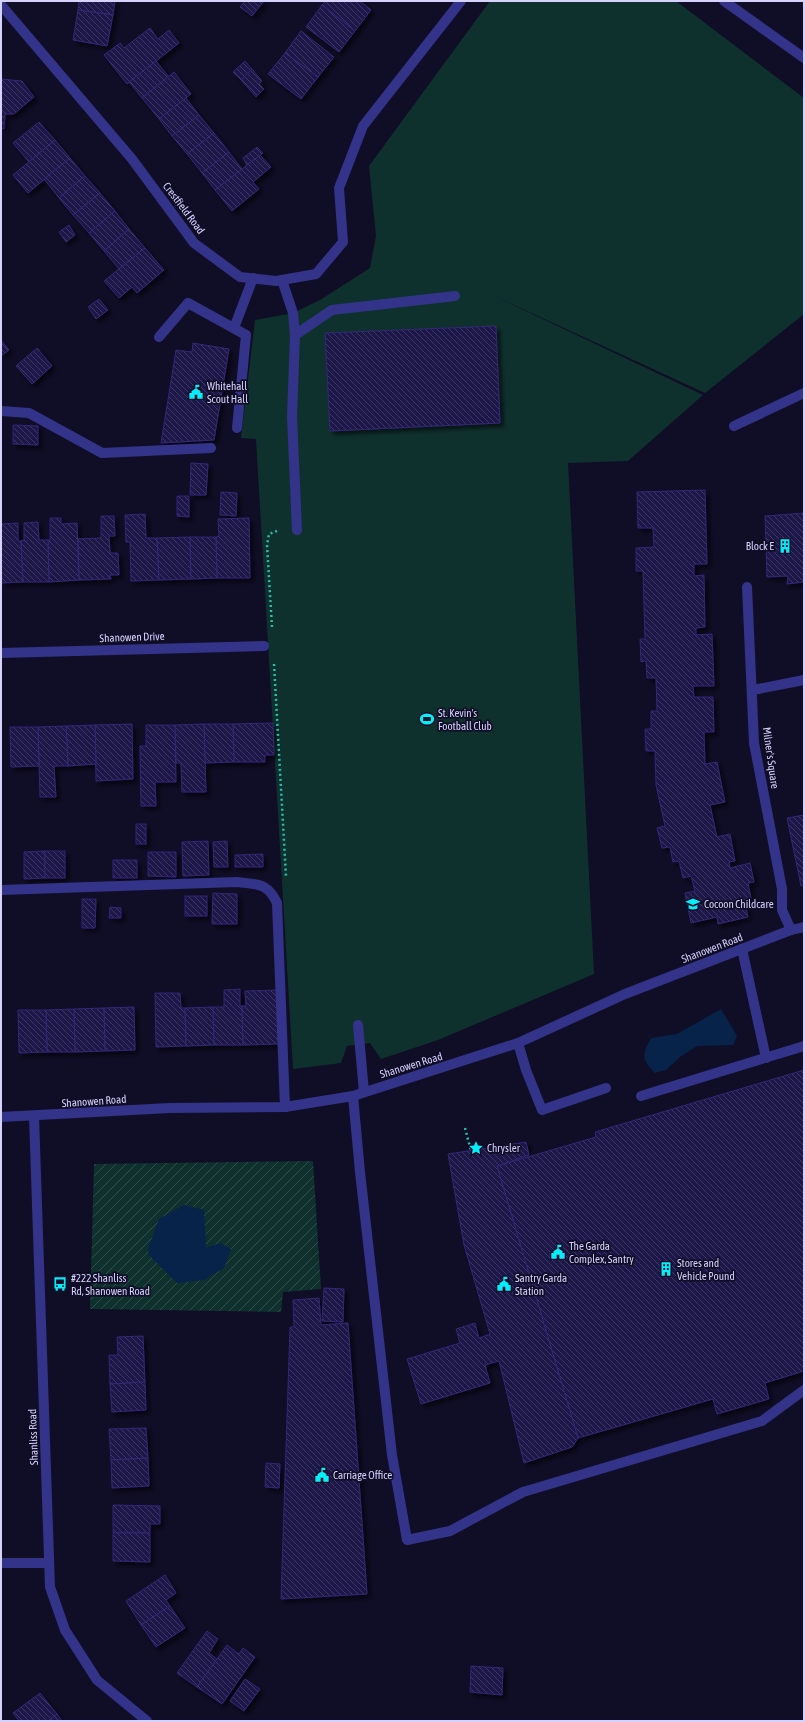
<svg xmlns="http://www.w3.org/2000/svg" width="805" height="1722" font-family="'Asap Condensed',sans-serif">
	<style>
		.grass { fill: #0f312e }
		.garden { fill: url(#garden-furrows) }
		.water { fill: #07234a }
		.building { fill: url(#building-back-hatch); stroke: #332777; filter: url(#shadow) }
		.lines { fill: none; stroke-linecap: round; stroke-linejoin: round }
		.path { stroke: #24c1b1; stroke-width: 2.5; stroke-dasharray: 2 3; stroke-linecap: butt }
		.minor { stroke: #333489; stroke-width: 10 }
		.labels { text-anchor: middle; stroke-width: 3.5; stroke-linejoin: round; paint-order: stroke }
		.street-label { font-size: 11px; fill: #d5d2ff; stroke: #100d26 }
		.poi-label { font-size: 11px; fill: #d5d2ff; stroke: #100d26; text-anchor: start }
	</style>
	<defs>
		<pattern id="garden-furrows" width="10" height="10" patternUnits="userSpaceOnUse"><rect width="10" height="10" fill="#0f312e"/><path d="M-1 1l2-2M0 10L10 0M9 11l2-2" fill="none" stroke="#314e4d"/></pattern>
		<pattern id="building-back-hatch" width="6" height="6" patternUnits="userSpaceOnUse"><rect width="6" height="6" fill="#1f1749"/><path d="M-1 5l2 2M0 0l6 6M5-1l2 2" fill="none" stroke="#3f3864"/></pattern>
		<filter id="shadow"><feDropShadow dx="3.5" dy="3.5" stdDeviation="2" flood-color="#0009"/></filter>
	</defs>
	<rect width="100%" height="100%" fill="#100d26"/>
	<path class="grass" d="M490,1H676L804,98V314L705,393L490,294L703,395L628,461L568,463L594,974L438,1040L381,1059L370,1043L347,1046L341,1063L293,1069L256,439L241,438L255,320L293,313L320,300L370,268L376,236L369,166Z"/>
	<path class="garden" d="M313,1161L321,1289L283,1292L281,1312L90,1309L94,1164Z"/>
	<g class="water">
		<path d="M721,1009L737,1036L733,1045L697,1046L680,1057L666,1070L655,1073C641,1059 642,1055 651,1038L677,1034Z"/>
		<path d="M184,1205L204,1210L206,1248L220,1243L231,1249L224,1268L204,1280L177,1283L149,1255L148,1249L159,1219Z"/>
	</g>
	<g class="building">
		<path d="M79,1H115L113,15L78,10Z"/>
		<path d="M245,1H264L252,16L240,7Z"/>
		<path d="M326,1H360L371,10L355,31L322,5Z"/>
		<path d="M322,5L355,31L339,52L306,27Z"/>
		<path d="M78,10L113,15L107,46L73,40Z"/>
		<path d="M150,28L158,39L169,30L179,43L127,84L104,55L120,43L124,48Z"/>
		<path d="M301,31L334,57L318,77L285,53Z"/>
		<path d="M285,53L318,77L301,99L268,74Z"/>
		<path d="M156,61L169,77L142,98L129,82Z"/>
		<path d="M245,61L252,69L241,80L233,72Z"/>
		<path d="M252,69L262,81L259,84L264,89L256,97L241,80Z"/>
		<path d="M174,72L191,94L159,119L142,98Z"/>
		<path d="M1,79L22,81L34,97L14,114H5L4,129L1,128Z"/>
		<path d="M186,98L199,115L172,136L159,119Z"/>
		<path d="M199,115L214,133L187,154L172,136Z"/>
		<path d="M39,122L55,140L29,162L13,143Z"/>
		<path d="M214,133L229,152L202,173L187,154Z"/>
		<path d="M55,140L70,158L28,193L13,175Z"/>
		<path d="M257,147L263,153L247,165L243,158Z"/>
		<path d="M229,152L242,169L215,190L202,173Z"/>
		<path d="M260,155L271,167L253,182L259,189L232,211L215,190Z"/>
		<path d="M70,158L85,176L59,198L44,179Z"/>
		<path d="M85,176L100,193L73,215L59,198Z"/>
		<path d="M100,193L115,211L89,233L73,215Z"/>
		<path d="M115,211L129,229L104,251L89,233Z"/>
		<path d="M69,225L75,235L66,242L59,232Z"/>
		<path d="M129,229L145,248L119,269L104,251Z"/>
		<path d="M145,248L164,270L137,293L132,287L119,298L104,281Z"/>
		<path d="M99,299L108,310L96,319L88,307Z"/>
		<path d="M496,326L500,423L330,431L325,333Z"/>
		<path d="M1,340L9,350L1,356Z"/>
		<path d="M193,343L229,349L214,440L161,443L176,350L192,352Z"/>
		<path d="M37,348L52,366L32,384L16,366Z"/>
		<path d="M13,425L38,426V445L13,444Z"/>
		<path d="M191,463L208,464L206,495H190Z"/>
		<path d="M705,490L707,564H694V576L704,575L705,627L696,628V635L712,634L714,686H693L694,697H713L714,732H704L705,764L717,762L725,802L710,805L717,837L730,834L735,861L729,862L730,868L750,863L754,882L748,883L751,898L744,900L748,917L718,924L717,917L691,923L685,893L695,891L691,876L683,878L679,861L673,862L670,847L662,848L657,828L665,826L656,785L655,751H646L645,729H651V711H657L656,678H647L646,661L641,662L640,639H645L643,571H636V548L654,547L653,528H638L637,492Z"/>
		<path d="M221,492L237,493L236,516L220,515Z"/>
		<path d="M177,496H189V517L177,516Z"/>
		<path d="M804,513V582L787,584L788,576L767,577L765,516Z"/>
		<path d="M145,514L146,538H157L159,580L131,581L130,542H126L125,515Z"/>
		<path d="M101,516H114L115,536H109L110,553H118L119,575H110L111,579L79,580L78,539L101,538Z"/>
		<path d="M50,518H61V524L77,523L79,580L49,582L48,540H50Z"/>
		<path d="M249,518L250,578H217L216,537L219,536L218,519Z"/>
		<path d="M38,522L39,540H48L49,582H23L21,541L24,540V523Z"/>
		<path d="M18,523V541H21L23,582L1,583V524Z"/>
		<path d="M190,537L191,579L159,580L157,538Z"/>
		<path d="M190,537H216L217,578L191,579Z"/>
		<path d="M273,723L274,755H265V762H234L233,724Z"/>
		<path d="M132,724L133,779L96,781L95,725Z"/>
		<path d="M204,724H233L234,762L205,763Z"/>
		<path d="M204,724L206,792H182L181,763H176L175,725Z"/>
		<path d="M95,725L96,764L68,766L66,726Z"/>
		<path d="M146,725H175L176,782H155L156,806H141L140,746H146Z"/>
		<path d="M66,726L68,766H54L56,797H40L38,727Z"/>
		<path d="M10,727H38L39,766L11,767Z"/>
		<path d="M804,815V886H801L787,818Z"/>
		<rect x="136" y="824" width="10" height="20"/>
		<path d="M208,841L209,875L183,876L182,842Z"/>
		<path d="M227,841L228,867H214L213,842Z"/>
		<path d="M45,851V878L24,879V852Z"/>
		<rect x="45" y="851" width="20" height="27"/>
		<path d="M148,852H176V877L148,876Z"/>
		<path d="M263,854V867H235V855Z"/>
		<rect x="113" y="860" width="24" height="18"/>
		<path d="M213,893L237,894V924H212Z"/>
		<rect x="185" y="896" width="22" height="20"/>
		<path d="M82,899H96L95,928H82Z"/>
		<path d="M110,907L121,908V918H109Z"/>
		<path d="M240,989V1006H242L243,1045H214L213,1007H224V990Z"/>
		<path d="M278,990L280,1044L243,1045L242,1006H246L245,991Z"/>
		<path d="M155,993H180L181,1008H185L186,1046L156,1047Z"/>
		<path d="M134,1007L135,1050L105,1051L104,1008Z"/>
		<path d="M213,1007L214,1045L186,1046L185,1008Z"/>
		<path d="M104,1008L105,1051L75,1052L74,1009Z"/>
		<path d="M74,1009L75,1052H47L46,1010Z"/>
		<path d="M18,1010H46L47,1052L19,1053Z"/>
		<path d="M804,1070V1371L765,1383L769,1399L717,1414L713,1399L578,1438L497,1166L596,1137L595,1132Z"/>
		<path d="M526,1142L529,1155L497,1166L578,1438L572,1447L524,1463L499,1361L485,1365L490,1383L421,1404L407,1359L460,1343L456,1329L475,1323L479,1338L490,1334L464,1245L448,1154Z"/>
		<path d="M324,1288L344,1289L343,1322L322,1321Z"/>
		<path d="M319,1298L321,1325L348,1323L367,1594L281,1599L290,1327H294L293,1300Z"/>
		<path d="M143,1336L145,1382L110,1384L109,1355H118L117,1337Z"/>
		<path d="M145,1382L146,1410L112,1412L110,1384Z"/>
		<path d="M146,1428L148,1458L111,1460L109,1429Z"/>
		<path d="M148,1458L149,1486L112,1488L111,1460Z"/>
		<path d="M266,1463L280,1464L279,1488L265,1487Z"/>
		<path d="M113,1505L160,1506V1524H150V1533H113Z"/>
		<path d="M113,1533H150V1562L113,1561Z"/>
		<path d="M165,1575L176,1593L166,1600L170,1606L141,1625L126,1601Z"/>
		<path d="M170,1606L185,1628L156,1647L141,1625Z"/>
		<path d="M207,1631L218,1639L209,1653L217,1659L197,1687L177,1673Z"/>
		<path d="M227,1645L239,1654L243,1648L255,1657L222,1704L197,1687Z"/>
		<path d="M471,1666L503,1668L502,1695L470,1692Z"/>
		<path d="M245,1679L260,1689L244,1711L230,1701Z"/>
		<path d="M40,1693L57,1714L48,1721H19L13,1713Z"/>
		<path d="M57,1714L62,1721H48Z"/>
	</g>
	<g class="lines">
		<g class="path">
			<path d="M272,627L267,545L269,534L277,531"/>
			<path d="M274,664L286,877"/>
			<path d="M465,1128L471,1151"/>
		</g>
		<g class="minor">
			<path d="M724,1L804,58"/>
			<path d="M1,5L132,159L194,243L240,277L276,281L316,274L343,242L339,188L363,126L461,1"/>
			<path d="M282,280L293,313L295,335L292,417L297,530"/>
			<path d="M234,328L253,278"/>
			<path d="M295,335L332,310L455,296"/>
			<path d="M159,337L188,303L246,335L237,428"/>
			<path d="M1,411L29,413L102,453L211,448"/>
			<path d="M734,426L804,393"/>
			<path d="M747,587L754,743L782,889V910L791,930"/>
			<path d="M1,653L264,646"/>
			<path d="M753,690L804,680"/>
			<path d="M1,890L237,882C258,885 267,882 277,903L285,1107"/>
			<path d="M742,949L766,1058"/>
			<path d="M358,1025L364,1092"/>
			<path d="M518,1043L526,1070L542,1110L606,1088"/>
			<path d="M353,1096L360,1172L392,1455L407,1540L450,1531L523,1492L762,1421L804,1390"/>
			<path d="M641,1096L804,1046"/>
			<path d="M34,1116L50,1587L65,1630L97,1680L147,1721"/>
			<path d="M1,1117L170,1108L285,1107L353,1096L518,1043L625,994L791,930L804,927"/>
			<path d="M1,1563H49"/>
		</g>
	</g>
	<defs>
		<symbol id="civic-bare" viewBox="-9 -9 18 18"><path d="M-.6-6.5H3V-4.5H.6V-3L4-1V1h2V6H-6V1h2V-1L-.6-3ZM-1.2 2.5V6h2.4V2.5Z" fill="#00eefd" stroke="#100d26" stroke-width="2.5" paint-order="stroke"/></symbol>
		<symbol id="building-bare" viewBox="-9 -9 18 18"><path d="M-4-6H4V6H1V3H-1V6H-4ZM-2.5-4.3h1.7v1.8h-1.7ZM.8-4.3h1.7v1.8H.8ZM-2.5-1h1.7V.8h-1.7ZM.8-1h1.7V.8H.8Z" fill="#00eefd" stroke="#100d26" stroke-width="2.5" paint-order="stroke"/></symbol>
		<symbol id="stadium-bare" viewBox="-9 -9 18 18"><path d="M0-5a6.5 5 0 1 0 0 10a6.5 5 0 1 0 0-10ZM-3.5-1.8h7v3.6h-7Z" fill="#00eefd" stroke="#100d26" stroke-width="2.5" paint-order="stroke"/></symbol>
		<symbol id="school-bare" viewBox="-9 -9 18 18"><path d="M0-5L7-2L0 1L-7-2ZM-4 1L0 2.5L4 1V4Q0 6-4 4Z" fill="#00eefd" stroke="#100d26" stroke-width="2.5" paint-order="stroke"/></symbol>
		<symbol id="sight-bare" viewBox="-9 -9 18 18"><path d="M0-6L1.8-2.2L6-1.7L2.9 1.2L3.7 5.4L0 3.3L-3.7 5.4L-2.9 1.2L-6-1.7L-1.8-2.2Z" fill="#00eefd" stroke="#100d26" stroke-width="2.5" paint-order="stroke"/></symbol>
		<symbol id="bus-bare" viewBox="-9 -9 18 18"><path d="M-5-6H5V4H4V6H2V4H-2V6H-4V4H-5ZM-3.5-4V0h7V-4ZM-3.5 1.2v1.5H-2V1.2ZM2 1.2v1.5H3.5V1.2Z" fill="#00eefd" stroke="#100d26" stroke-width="2.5" paint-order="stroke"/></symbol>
	</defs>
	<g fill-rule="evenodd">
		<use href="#civic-bare" x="186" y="382" width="20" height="20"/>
		<use href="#building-bare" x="775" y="536" width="20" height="20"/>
		<use href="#stadium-bare" x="417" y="709" width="20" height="20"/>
		<use href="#school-bare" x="683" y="894" width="20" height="20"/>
		<use href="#sight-bare" x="466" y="1138" width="20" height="20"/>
		<use href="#civic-bare" x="548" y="1242" width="20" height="20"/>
		<use href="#building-bare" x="656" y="1259" width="20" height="20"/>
		<use href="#bus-bare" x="50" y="1274" width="20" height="20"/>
		<use href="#civic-bare" x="494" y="1274" width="20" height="20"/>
		<use href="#civic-bare" x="312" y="1465" width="20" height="20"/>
	</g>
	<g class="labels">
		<g class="street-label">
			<text transform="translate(184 208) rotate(53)" y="4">Crestfield Road</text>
			<text transform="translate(132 637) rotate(-2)" y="4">Shanowen Drive</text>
			<text transform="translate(771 758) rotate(82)" y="4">Milner's Square</text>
			<text transform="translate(712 948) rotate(-21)" y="4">Shanowen Road</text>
			<text transform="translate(411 1065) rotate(-17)" y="4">Shanowen Road</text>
			<text transform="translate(94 1101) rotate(-4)" y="4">Shanowen Road</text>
			<text transform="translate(33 1437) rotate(-92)" y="4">Shanliss Road</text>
		</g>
		<g class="poi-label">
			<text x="207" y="390">Whitehall<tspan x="207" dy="13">Scout Hall</tspan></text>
			<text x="774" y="550" text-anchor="end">Block E</text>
			<text x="438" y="717">St. Kevin's<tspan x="438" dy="13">Football Club</tspan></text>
			<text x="704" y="908">Cocoon Childcare</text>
			<text x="487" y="1152">Chrysler</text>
			<text x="569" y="1250">The Garda<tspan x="569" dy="13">Complex, Santry</tspan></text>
			<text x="677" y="1267">Stores and<tspan x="677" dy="13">Vehicle Pound</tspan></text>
			<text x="71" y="1282">#222 Shanliss<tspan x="71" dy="13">Rd, Shanowen Road</tspan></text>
			<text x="515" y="1282">Santry Garda<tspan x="515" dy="13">Station</tspan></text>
			<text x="333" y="1479">Carriage Office</text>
		</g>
	</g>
	<rect width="805" height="1722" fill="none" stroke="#d5d2ff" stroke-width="4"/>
</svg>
